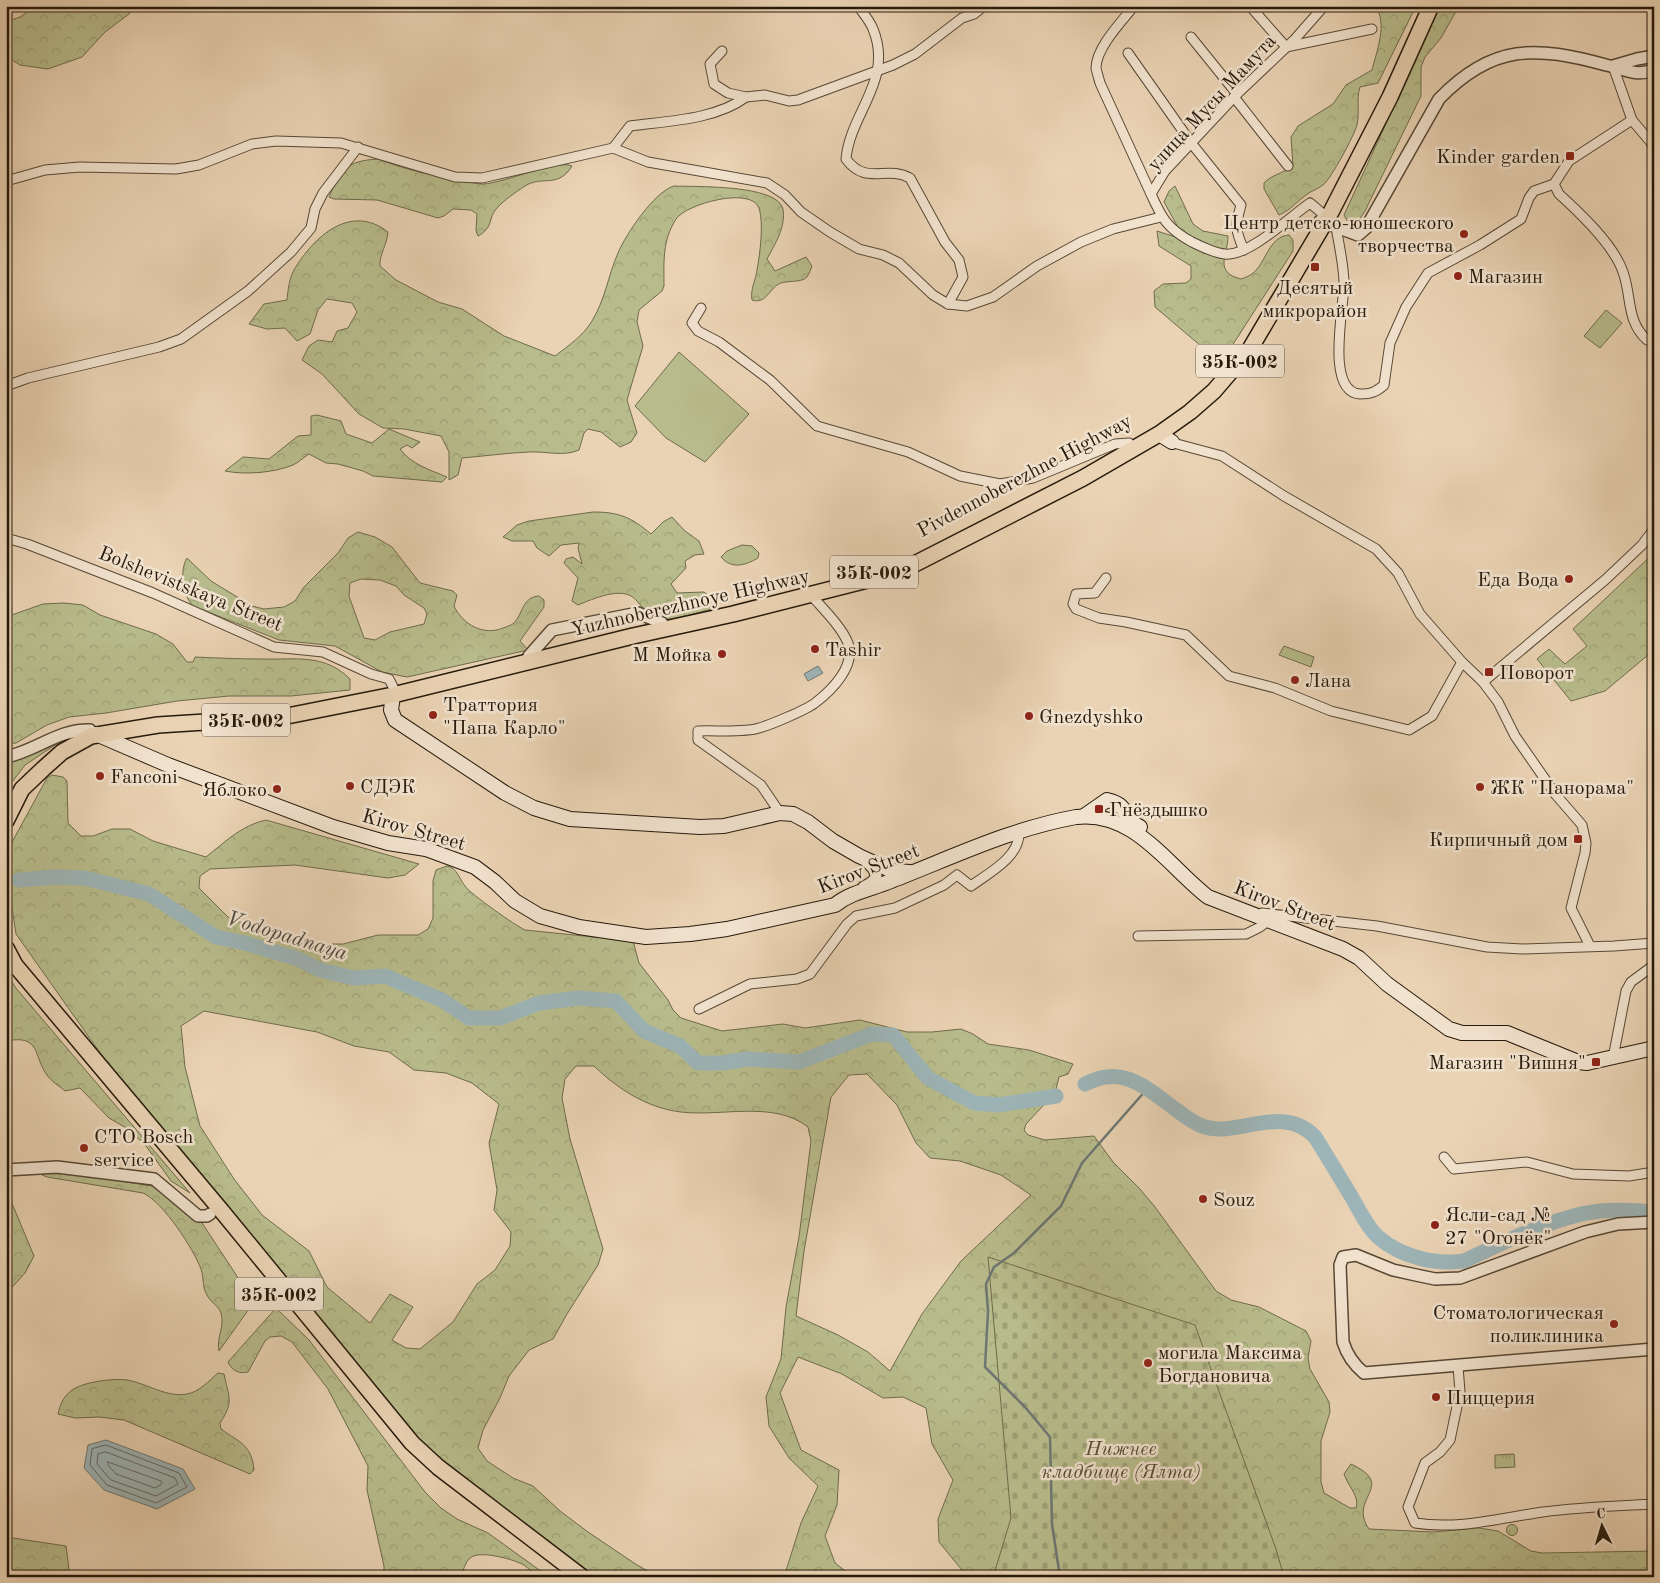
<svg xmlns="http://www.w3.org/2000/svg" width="1660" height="1583" font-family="'Old Standard TT',serif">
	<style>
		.grass { fill: #b8bc8c; stroke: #6f6b4c }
		.forest { fill: url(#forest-crowns); stroke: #6f6b4c; fill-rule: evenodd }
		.cemetery { fill: url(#cemetery-stones); stroke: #6f6b4c }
		.park { fill: url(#park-tufts); stroke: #6f6b4c }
		.water { fill: #9db5b8; stroke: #6d7773 }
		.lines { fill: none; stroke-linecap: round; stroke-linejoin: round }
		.shore { stroke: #626862; stroke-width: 1 }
		.stream { stroke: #6d7773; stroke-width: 2.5 }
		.river { stroke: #9db5b8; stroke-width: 15 }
		.minor-casing { stroke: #574835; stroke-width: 11 }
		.tertiary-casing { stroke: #574835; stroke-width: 14 }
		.secondary-casing { stroke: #261a0b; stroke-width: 16 }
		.trunk-casing { stroke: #261a0b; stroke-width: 18 }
		.minor { stroke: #f1e2ce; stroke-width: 9 }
		.tertiary { stroke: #f1e2ce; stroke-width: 11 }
		.secondary { stroke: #f1e2ce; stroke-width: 14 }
		.trunk { stroke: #ead3b4; stroke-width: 15 }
		.poi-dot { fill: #8f2418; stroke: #f1e2ce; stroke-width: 2 }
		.labels { text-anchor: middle; stroke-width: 5; stroke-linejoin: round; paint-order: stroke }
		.shield { fill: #f1e2ce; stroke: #635646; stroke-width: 1 }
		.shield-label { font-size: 19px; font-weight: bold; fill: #261a0b }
		.street-label { font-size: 20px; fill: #261a0b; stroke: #f1e2ce }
		.poi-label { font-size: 20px; fill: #261a0b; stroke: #f1e2ce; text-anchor: start }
		.park-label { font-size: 20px; font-style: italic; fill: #524b32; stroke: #f1e2ce }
		.water-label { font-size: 21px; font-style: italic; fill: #4a483f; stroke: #f1e2ce }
	</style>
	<defs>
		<pattern id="forest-crowns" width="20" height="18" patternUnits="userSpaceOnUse" patternTransform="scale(1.25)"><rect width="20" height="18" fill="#b8bc8c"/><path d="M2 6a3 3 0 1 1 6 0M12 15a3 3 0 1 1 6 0" fill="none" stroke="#9ea177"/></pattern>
		<pattern id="cemetery-stones" width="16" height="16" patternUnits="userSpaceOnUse" patternTransform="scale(1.25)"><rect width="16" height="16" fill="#b8bc8c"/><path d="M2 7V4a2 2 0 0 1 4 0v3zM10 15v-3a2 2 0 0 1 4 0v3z" fill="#9ea177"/></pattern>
		<pattern id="park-tufts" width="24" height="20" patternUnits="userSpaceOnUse" patternTransform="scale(1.25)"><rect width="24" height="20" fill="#b8bc8c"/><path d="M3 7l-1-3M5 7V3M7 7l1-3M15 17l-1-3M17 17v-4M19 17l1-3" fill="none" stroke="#9ea177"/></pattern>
	</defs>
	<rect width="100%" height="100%" fill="#ead3b4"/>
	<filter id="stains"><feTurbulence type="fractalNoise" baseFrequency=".004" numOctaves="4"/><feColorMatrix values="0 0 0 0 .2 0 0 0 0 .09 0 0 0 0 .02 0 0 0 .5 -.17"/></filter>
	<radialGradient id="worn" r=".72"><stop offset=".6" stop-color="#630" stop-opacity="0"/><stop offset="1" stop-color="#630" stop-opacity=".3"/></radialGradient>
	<g class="grass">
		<path d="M1606,310L1622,323L1600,348L1584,336Z"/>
		<path d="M679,352L749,414L705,462L666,438L635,406Z"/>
		<path d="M742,545L752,546L759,553L758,558C746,565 732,570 721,557L727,551Z"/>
		<path d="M1284,646L1314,657L1311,667L1279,655Z"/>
	</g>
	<g class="forest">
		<path d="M36,6H133L129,14L105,32L82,57L48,69L20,65L6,56V22L20,17Z"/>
		<path d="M1375,6H1416L1378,83L1360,87C1356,99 1360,112 1357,125C1354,136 1331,179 1323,185C1318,189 1311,191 1306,195C1296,202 1291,210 1279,215L1264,189V183C1271,175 1284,173 1293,166L1291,137L1298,126L1333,104L1346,85L1372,70C1377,50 1388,23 1375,6Z"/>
		<path d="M1440,6H1459L1441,38L1425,57L1421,67V96L1365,211L1355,226H1350L1344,215Z"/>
		<path d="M378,159C404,169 429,175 456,179C465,181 474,184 483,184C505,183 557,159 572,166C558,189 542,175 525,186C516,192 504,200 497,208C487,219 495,226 478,236L476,231L477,214L471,210L453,209L444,216L438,218L377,200L334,199L329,197C341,169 346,161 378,159Z"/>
		<path d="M674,186C695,187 777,184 783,209C786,227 775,244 767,259L775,271L806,257L812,266C811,269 809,274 807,277C800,284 785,279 777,285C768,292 765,304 752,300C750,289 756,280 757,270C760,254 764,223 759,208C751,186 686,204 676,219C662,241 664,262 664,286L662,291L639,310L637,322L643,346L627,400L637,433L631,442L620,447L601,432L588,429L584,433L579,450C563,457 546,451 529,452C507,453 485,456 462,458L458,475L449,480V452L441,436L404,429L383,428L359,414L322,374L302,360L309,346L318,340L332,342L337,331L348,328L357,312L352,303L327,299L318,310L310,334L297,341L285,328L267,329L249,324L264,304L287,300C288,290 289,279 294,270C314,236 351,203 388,232C387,245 379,255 380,266L396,280L438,302L462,309L504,336L555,356C568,346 583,336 592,321C605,300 608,276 618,253C626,234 654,192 674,186Z"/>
		<path d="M1175,186L1193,224L1203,231L1228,236C1228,255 1213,272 1241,279C1244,278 1249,276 1252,274C1267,262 1268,237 1289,235L1293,240V251L1221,363L1155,307L1154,291L1163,284L1186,283L1191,279V266L1159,246L1157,231L1185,240L1164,202L1169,191Z"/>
		<path d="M317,415L341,421L346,434L372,443L389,429L420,442L412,448L407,445L400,449C411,464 430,470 447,477L442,482L373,476L363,471L338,464L326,463L309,454C304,457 298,463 293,465C273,473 245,475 225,471L243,457L269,459L298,436L311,435V416Z"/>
		<path d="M593,512C619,512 631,517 651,534L663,522L672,517L685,531L699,541L704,554L695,555L685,561L686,568L671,584L677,593L704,592L717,602L713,609C702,611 670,622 660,619C649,616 643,608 636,600C623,585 593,599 578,605L572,601L578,578L564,563L566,559L573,557L582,564L578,548L579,543L561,545L549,556L537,548L533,541H512L503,537L517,525L529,521Z"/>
		<path d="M358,532L375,537L392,547L420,583L453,591L457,595L454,606C463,625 484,636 503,628C506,627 512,625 514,623C523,614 522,597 539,596L544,600V607L520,641L528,650L407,677L382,672L335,646L279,640L193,606C183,596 179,571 187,558L211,581L252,606L264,609L284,607L295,601L304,587L338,553L348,538ZM361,579L380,580L396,586L404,595L424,608L427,614L424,624L390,632L375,640L364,638L349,596L350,583Z"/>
		<path d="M1654,553V650L1605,691L1571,701L1537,659L1549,649L1565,664L1587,646L1573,629Z"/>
		<path d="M64,603L83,605L100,615L156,634L173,644L187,662H193L195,657C217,658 240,659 262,659C295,660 324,653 350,679V690L291,696H229L177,701L106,713L69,717L47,725L16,743L6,744V617L43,604Z"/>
		<path d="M57,740L55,745L25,765L6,790V763C26,759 38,745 57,740Z"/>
		<path d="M52,775L63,777L67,781L68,823L81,836H93L112,829H130L153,841L206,857C225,842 242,825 266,820L419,864L405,875L388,878L295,865L210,869L200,876L199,888L228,917L239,922L262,926L294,938L325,944H343L378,935H418L428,929L433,918V881L436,870L447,866C458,869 458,877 465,886C469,893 516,926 525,930L633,941L639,963L668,1000L673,1010L681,1018L722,1031L783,1024L805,1028L860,1020L907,1032H932L961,1029L973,1034L988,1044L1029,1050L1073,1064L1068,1074L1059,1077L1055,1093L1026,1124L1024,1130L1028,1135L1045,1140L1094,1136L1113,1162L1139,1188L1155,1207L1216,1291L1231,1300L1259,1307L1306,1331L1311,1341L1308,1358L1310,1369L1329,1402L1330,1412L1321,1441V1482L1324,1493L1350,1508H1356C1360,1497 1348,1486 1344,1474L1351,1464C1398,1486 1347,1498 1369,1529L1433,1532L1479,1528L1498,1531L1531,1551L1542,1553L1654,1551V1577H957L962,1570L939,1542L938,1519L953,1480L932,1444L926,1408L903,1397L883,1398L842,1374L798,1357L780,1393L801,1450L839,1470L837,1505L825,1536L835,1563L853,1577H784L801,1523L818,1486L789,1458L769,1426L766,1397L781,1359L786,1307L799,1237L811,1141L808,1127C773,1100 722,1117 681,1112C647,1108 618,1089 594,1066H576L565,1079L562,1098L570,1139L603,1249L598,1265L567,1314L553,1339L529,1350L509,1376L500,1398L483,1430L478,1448L487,1461L513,1478L533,1486L560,1511L588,1532L637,1565L659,1577H596L436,1460L115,1074L16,934L9,888L11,844L47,778ZM204,1011L317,1032L354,1046L389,1052L414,1070L446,1073L472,1083L499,1104L489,1143L497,1190L494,1210L511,1232L510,1246L495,1270L477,1284L453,1322L420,1349L406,1348L392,1340L413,1307L390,1294L370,1323L327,1287L309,1251L262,1215L234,1179L200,1126L185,1067L181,1026ZM867,1074L897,1105L916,1143L930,1158L960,1161L1001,1175L1031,1195L961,1261L922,1314L890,1371L868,1352L838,1335L796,1316L804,1251L831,1097L849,1075Z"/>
		<path d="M6,971L15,987L190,1193L171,1181L146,1146L128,1129L109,1118L80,1088L65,1091C59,1086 51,1081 47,1075C33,1057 42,1034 6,1041Z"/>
		<path d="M45,1169L152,1186L202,1223L254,1302L219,1351C216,1338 225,1327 221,1313C219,1306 210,1302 207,1295C202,1287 204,1278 201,1269C193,1248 163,1202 143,1193L47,1177L42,1175Z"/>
		<path d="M6,1189L34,1256L25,1273L6,1294Z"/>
		<path d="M276,1308L309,1340L425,1492L441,1508L457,1519L488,1533L549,1577C532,1577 534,1571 522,1564C512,1559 477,1549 469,1559C465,1563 463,1572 460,1577H384V1566L367,1490L368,1466L328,1389L292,1342L281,1336L270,1337L265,1341L248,1372C239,1374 232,1371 228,1362Z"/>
		<path d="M218,1373L224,1374C229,1398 234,1402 220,1423L221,1429C239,1442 252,1445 254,1470L250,1474L124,1420L99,1417L75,1418L58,1414C60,1405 63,1397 71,1391C81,1382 114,1378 127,1380C146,1383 167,1398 187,1394C199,1392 209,1381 218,1373Z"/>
		<path d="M6,1537L66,1546L70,1577H6Z"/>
	</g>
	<path class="cemetery" d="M988,1257L1195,1325L1276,1549L1284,1577H973L994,1574L1011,1518Z"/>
	<g class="park">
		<path d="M1514,1454L1515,1467L1495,1468V1455Z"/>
		<circle cx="1512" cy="1530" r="5.5"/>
	</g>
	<g class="water">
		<path d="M818,666L823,673L808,681L804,674Z"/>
		<path d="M106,1440L183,1469L195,1489L157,1509L104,1490L84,1468L88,1445Z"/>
	</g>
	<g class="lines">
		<g class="shore">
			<path d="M106,1445L179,1473L187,1487L156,1503L107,1485L90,1465L92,1449Z"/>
			<path d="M106,1452L175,1478L178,1484L156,1496L111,1480L97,1464L98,1454Z"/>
			<path d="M108,1462L161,1481L162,1484L155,1488L116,1474L108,1465Z"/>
		</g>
		<path class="stream" d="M1060,1577L1052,1524L1050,1437L1025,1407L985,1367L988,1311L986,1284L994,1267L1014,1253L1061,1206L1082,1163L1147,1089"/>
		<g class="river">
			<path d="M19,880L56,877L85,878L149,894L216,937L245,943L298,959L320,970L354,978L385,976L442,1000L469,1018H500L539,1003L579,998L616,1001L644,1031L680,1046L698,1063H722L747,1059L799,1062L872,1034L893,1035L928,1078L974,1103L999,1105L1056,1096"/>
			<path d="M1085,1084C1092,1081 1100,1077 1107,1077C1134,1073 1158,1097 1178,1111C1186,1117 1195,1124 1205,1127C1240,1137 1283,1103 1315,1137C1327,1156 1339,1176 1351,1196C1359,1209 1366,1226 1378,1237C1401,1257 1435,1265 1464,1261C1505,1242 1555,1216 1600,1211C1617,1209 1636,1211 1654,1212"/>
		</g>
		<defs>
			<g id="minor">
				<path d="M858,6C863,13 870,21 873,29C894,80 850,113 846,159C866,186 886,165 910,178L945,242L959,260L963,277L948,304"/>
				<path d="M1134,6C1122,21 1096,48 1096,68C1097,73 1099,79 1100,83L1151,194"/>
				<path d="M1250,6L1286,47L1372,29"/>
				<path d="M1191,37L1237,94"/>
				<path d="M722,51L710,64L714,84L728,93L746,97L765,95L789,101L798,100L893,65L915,54L962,18L974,14L984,6"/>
				<path d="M1128,53L1192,144L1241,205C1235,226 1235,230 1244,250"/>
				<path d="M1613,66L1632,120L1654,146"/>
				<path d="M1234,97L1288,166"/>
				<path d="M1632,120L1569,161L1554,184L1559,194C1580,213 1614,245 1623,272C1632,297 1626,321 1647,340L1654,339"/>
				<path d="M613,148L630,126C667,121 715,120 746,97"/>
				<path d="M6,181L45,170L80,167L176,169L199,165L252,144L276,141L341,143L455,177L482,178L613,148L648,162L767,183L785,195L801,212L830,232L859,249L883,255L899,263L933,295L948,304L967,306L993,297L1037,266L1081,242L1113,229L1161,217"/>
				<path d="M1323,214L1310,203C1291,216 1248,257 1225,254C1214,253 1202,247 1192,242C1168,229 1162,219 1151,194L1165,171L1237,94L1295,39L1324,6"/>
				<path d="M1336,227C1339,245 1344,266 1344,284C1344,307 1325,392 1360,394C1371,394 1376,392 1384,385L1390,343L1406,307L1428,273L1480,245L1521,219L1529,198L1534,191L1554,184"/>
				<path d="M701,308L692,323L698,331L719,342L770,380L817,426L908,452L960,476L1000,484L1033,478L1115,444L1129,443"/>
				<path d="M6,386L28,378L159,347L181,339L248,291L291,252L311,228L315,209L323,193L358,147"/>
				<path d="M1171,439L1177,444L1222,456L1284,496L1376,549L1398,573L1420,614L1462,662L1483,682L1498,702L1515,736L1556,795L1582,825L1586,843L1585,853L1571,908L1590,946"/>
				<path d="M6,538L27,544L153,593L274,647L323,652L371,674L389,679L394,689"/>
				<path d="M1106,578L1095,593L1076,594L1073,604L1076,609L1099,618L1126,622L1186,635L1229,676L1275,688L1331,711L1409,730L1432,716L1462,662"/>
				<path d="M1483,682L1605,580L1642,545L1654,529"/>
				<path d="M780,813L761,785L698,740V731C715,730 743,733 759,728C770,725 806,710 815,703C832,690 856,666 848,643C841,626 823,609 811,595"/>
				<path d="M1262,913L1377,926L1487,947L1522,949L1614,946L1654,943"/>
				<path d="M1138,936L1246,934L1260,927L1269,920"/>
				<path d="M699,1009L750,984L797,979L810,974L847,924L856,916L895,908L944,885L957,875L971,886C989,873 1020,857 1019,832"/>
				<path d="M1613,1058L1626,991L1631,982L1654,965"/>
				<path d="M1444,1157L1454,1169L1527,1162L1573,1174L1629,1176L1654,1172"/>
				<path d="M1458,1366L1460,1392L1450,1440L1440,1452L1425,1463L1408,1507L1415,1523C1459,1530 1500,1518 1543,1512C1580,1507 1617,1506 1654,1504"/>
			</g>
			<g id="tertiary">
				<path d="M1613,66L1637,59L1654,56"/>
				<path d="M1320,221L1358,235L1366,228L1439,99C1493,43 1536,46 1606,65C1624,69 1635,77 1654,70"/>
				<path d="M529,656L552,630L638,613L662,623"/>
				<path d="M6,757C36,751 58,729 90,730"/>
				<path d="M864,887C879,880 880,873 867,862"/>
				<path d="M6,1170L57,1167L154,1179L198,1216H207L210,1214"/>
				<path d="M1654,1222L1618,1224L1585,1232L1460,1278L1435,1279L1416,1275L1393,1270L1356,1255L1343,1257L1340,1265L1343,1342C1347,1355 1353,1364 1364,1373L1654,1349"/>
			</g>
			<g id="secondary">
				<path d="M1159,434L1172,442"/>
				<path d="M393,695L391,710L395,720L505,793L534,808L570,819L700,827L724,826L780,813L793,814L808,822L833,841L859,856L892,871L910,872"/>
				<path d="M96,734L168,765L333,827L388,843L426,849L475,867L495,882L515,901L540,916L579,927L646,937L690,934L727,929L835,905C851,892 872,889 891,881C953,857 1010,829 1076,817C1134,810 1168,866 1208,897L1343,949L1359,958L1387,984L1449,1029L1462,1033H1507L1578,1062L1587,1063L1654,1048"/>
				<path d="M1084,816L1107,800C1120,803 1124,807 1128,820L1140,827"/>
			</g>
			<g id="trunk">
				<path d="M6,821L22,789L43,769L62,752L91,736L158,725L282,717L393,695L633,636L733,614L899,572L1083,478L1159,434L1190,412L1214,391L1250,349L1331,212L1390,97L1431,6"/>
				<path d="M6,948L15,965L220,1209L412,1443L438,1467L582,1577"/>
			</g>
		</defs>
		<use href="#minor" class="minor-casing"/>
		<use href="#tertiary" class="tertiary-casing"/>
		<use href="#secondary" class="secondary-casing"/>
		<use href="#trunk" class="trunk-casing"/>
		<use href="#minor" class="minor"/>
		<use href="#tertiary" class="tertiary"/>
		<use href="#secondary" class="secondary"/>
		<use href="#trunk" class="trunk"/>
	</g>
	<g class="poi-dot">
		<rect x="1565" y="151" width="10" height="10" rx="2.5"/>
		<circle cx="1464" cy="234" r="5"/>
		<rect x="1310" y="262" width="10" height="10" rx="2.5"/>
		<circle cx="1458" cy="276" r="5"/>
		<circle cx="1569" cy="579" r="5"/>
		<circle cx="815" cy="649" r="5"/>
		<circle cx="722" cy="654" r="5"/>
		<rect x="1484" y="667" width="10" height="10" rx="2.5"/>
		<circle cx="1295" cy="680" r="5"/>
		<circle cx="433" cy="715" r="5"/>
		<circle cx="1029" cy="716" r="5"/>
		<circle cx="100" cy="776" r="5"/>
		<circle cx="350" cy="786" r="5"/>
		<circle cx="1480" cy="787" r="5"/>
		<circle cx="277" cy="789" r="5"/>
		<rect x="1094" y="804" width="10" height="10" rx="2.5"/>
		<rect x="1573" y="834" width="10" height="10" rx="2.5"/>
		<rect x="1591" y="1057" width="10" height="10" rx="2.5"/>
		<circle cx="84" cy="1148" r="5"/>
		<circle cx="1203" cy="1199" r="5"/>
		<circle cx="1435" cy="1225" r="5"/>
		<circle cx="1614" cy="1324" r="5"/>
		<circle cx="1148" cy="1363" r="5"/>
		<circle cx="1436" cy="1397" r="5"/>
	</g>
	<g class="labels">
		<g class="shield">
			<rect x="1196" y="344.5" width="88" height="33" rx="4"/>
			<rect x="830" y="555.5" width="88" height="33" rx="4"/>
			<rect x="202" y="703.5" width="88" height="33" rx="4"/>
			<rect x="235" y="1277.5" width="88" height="33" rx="4"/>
		</g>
		<g class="shield-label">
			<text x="1240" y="368">35К-002</text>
			<text x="874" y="579">35К-002</text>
			<text x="246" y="727">35К-002</text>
			<text x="279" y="1301">35К-002</text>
		</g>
		<g class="street-label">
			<text transform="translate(1211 102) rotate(-47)" y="7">улица Мусы Мамута</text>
			<text transform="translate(1024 475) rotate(-28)" y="7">Pivdennoberezhne Highway</text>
			<text transform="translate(191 588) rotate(22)" y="7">Bolshevistskaya Street</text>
			<text transform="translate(690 602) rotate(-13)" y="7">Yuzhnoberezhnoye Highway</text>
			<text transform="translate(414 829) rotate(16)" y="7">Kirov Street</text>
			<text transform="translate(868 868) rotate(-21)" y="7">Kirov Street</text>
			<text transform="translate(1285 905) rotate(21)" y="7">Kirov Street</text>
		</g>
		<g class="poi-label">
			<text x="1560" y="163" text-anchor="end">Kinder garden</text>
			<text x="1454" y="229" text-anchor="end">Центр детско-юношеского<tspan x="1454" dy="23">творчества</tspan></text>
			<text x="1468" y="283">Магазин</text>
			<text x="1315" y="294" text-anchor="middle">Десятый<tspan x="1315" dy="23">микрорайон</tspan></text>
			<text x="1559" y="586" text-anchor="end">Еда Вода</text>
			<text x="825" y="656">Tashir</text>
			<text x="712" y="661" text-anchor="end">М Мойка</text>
			<text x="1499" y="679">Поворот</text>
			<text x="1305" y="687">Лана</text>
			<text x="443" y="711">Траттория<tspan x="443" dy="23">"Папа Карло"</tspan></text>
			<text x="1039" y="723">Gnezdyshko</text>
			<text x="110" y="783">Fanconi</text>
			<text x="360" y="793">СДЭК</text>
			<text x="1490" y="794">ЖК "Панорама"</text>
			<text x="267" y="796" text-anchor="end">Яблоко</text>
			<text x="1109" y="816">Гнёздышко</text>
			<text x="1568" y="846" text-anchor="end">Кирпичный дом</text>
			<text x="1586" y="1069" text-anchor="end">Магазин "Вишня"</text>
			<text x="94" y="1143">СТО Bosch<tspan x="94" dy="23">service</tspan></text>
			<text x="1213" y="1206">Souz</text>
			<text x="1445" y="1221">Ясли-сад №<tspan x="1445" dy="23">27 "Огонёк"</tspan></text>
			<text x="1604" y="1319" text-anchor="end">Стоматологическая<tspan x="1604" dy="23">поликлиника</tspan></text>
			<text x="1158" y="1359">могила Максима<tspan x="1158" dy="23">Богдановича</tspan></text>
			<text x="1446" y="1404">Пиццерия</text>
		</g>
		<g class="park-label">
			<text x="1121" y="1455">Нижнее<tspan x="1121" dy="23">кладбище (Ялта)</tspan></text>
		</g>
		<g class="water-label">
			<text transform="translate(287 935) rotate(17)" y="7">Vodopadnaya</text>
		</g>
	</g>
	<rect width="1660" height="1583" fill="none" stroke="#ead3b4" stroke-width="25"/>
	<rect x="8" y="8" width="1645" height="1568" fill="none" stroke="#261a0b" stroke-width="2.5"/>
	<rect x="12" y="12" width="1635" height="1558" fill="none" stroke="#261a0b"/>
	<g transform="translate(1602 1526) rotate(355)" stroke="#f1e2ce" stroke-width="4" paint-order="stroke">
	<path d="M0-4L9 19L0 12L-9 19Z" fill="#261a0b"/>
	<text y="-8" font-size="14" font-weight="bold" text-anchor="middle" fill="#261a0b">С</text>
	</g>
	<rect width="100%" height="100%" filter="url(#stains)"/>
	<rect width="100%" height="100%" fill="url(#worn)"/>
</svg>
